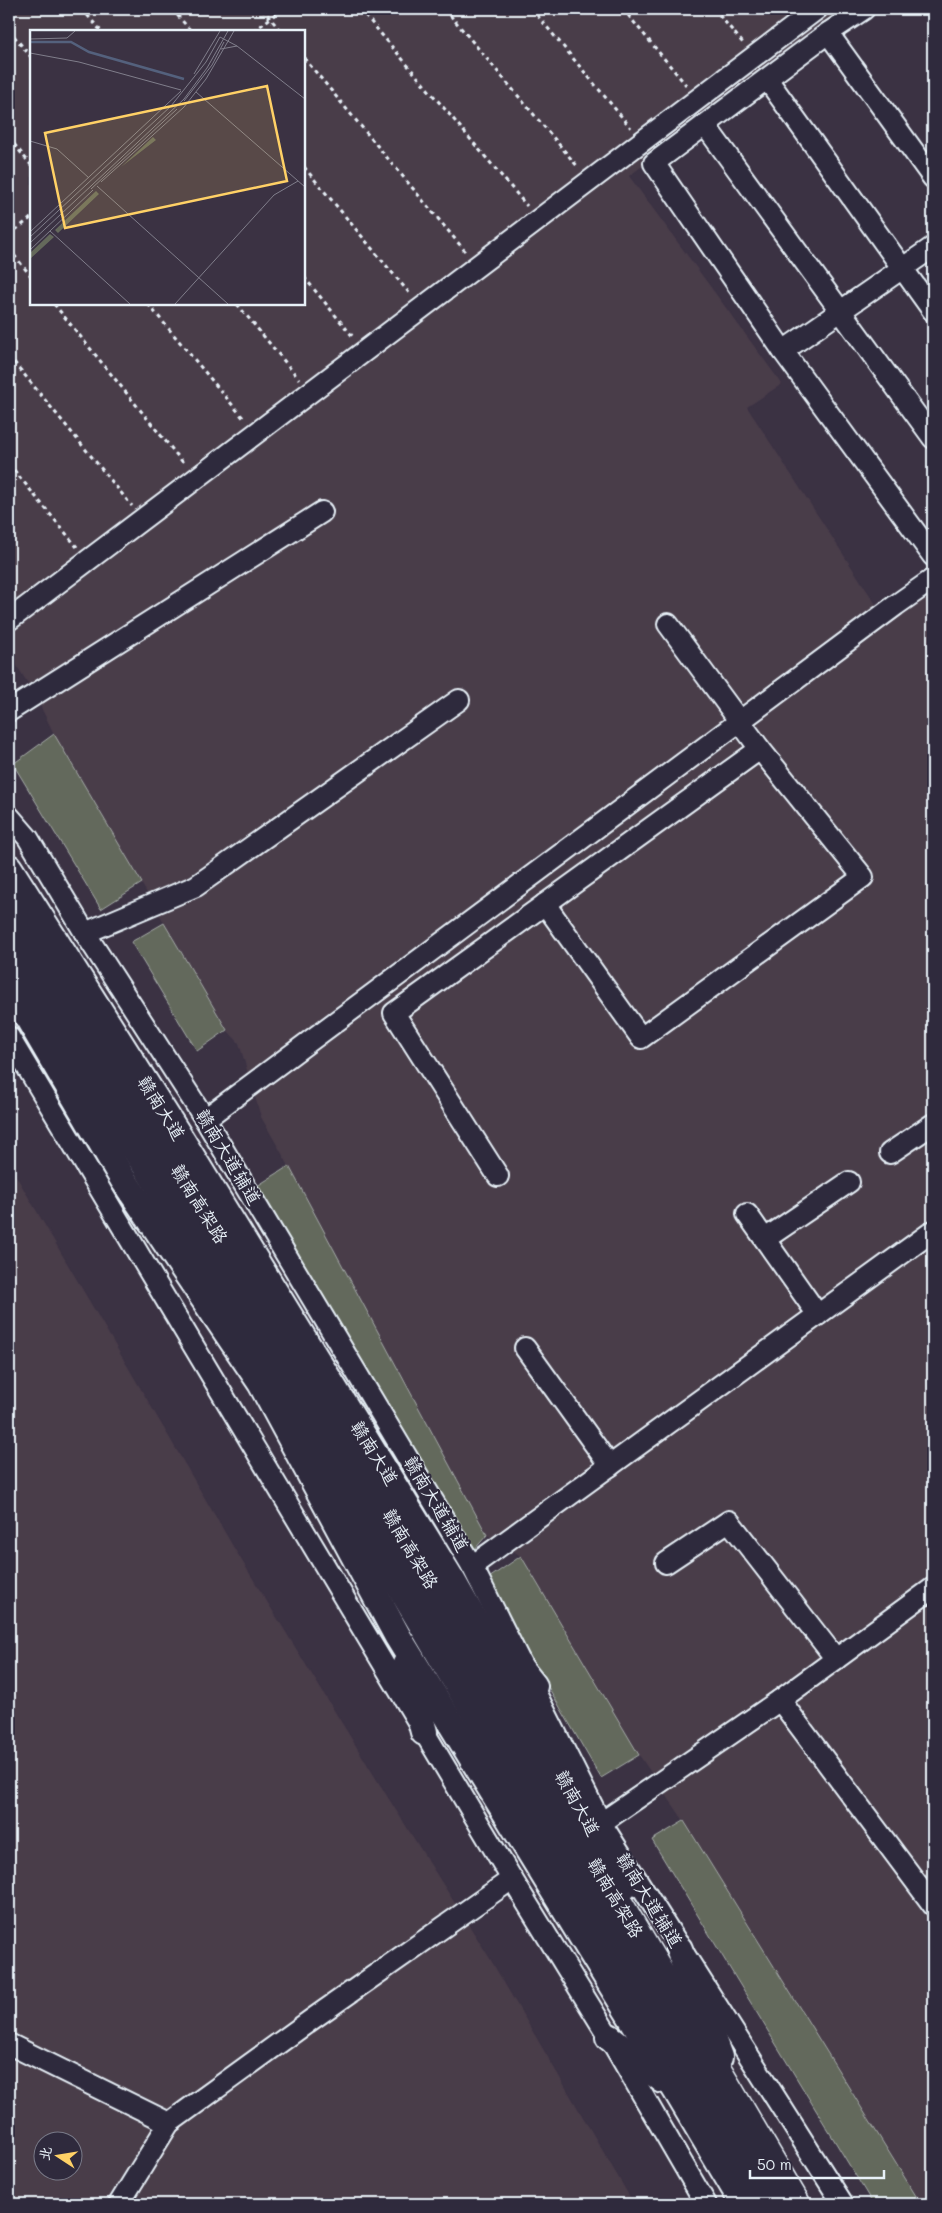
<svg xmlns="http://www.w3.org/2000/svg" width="942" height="2213" font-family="Mali,'LXGW WenKai TC',sans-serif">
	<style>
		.built { fill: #493c4a; fill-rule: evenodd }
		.green { fill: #64695b; stroke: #a6adaa }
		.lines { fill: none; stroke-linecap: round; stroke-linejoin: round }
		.minor-casing { stroke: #e8f1f8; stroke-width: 24 }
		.major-casing { stroke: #e8f1f8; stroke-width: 30 }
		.highway-casing { stroke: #e8f1f8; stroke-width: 31 }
		.path { stroke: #e8f1f8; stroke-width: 3; stroke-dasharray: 4 4; stroke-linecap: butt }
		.minor { stroke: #2f2a3d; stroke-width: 20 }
		.major { stroke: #2f2a3d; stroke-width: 26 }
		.highway { stroke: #2f2a3d; stroke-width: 28 }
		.labels { text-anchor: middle; stroke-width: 4.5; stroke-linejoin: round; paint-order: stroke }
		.street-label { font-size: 18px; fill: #e8f1f8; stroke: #2f2a3d }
		.inset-river { fill: none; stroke: #54617d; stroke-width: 2.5 }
		.inset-road { fill: none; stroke: #807e8b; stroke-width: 1 }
		.view { fill: #ffd166; fill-opacity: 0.15; stroke: #ffd166; stroke-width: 2.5 }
		.inset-edge { fill: none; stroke: #e8f1f8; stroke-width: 2.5 }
	</style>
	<rect width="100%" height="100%" fill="#3b3243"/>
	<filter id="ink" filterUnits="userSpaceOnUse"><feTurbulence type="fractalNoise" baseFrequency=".02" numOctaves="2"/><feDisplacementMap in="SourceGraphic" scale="10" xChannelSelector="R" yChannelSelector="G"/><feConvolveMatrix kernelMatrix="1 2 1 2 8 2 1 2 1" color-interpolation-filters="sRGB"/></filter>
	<g filter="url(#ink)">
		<g class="built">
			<path d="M9,9H851L629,176L782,384L747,407L877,606L933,568V2204H921L684,1821L639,1755L521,1556L487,1535L289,1166L261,1117L239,1043L227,1030L54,734L33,691L9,654ZM31,31H304V304H31Z"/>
			<path d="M9,1164L234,1548L380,1785L489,1957L634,2204H9ZM42,2140H72V2170H42Z"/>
		</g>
		<g class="green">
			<path d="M54,734L142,883L101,909L13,764Z"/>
			<path d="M164,923L227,1030L197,1051L131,942Z"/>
			<path d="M289,1166L487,1535L473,1551L257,1186Z"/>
			<path d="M521,1556L639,1755L601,1778L486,1580Z"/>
			<path d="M684,1821L921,2204H873L652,1840Z"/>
		</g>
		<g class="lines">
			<defs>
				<g id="minor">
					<path d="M864,9L828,33L654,163L783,351L933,556"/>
					<path d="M828,33L933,178"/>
					<path d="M767,79L933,311"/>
					<path d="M705,125L933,438"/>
					<path d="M783,351L933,247"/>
					<path d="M9,620L817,9"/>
					<path d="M9,711L322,512"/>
					<path d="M9,816L28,838L85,933L205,1119L472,1566L601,1823L843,2204"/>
					<path d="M545,904L641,1038L863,877L760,749"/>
					<path d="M85,933L196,886L459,700"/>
					<path d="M9,1037L512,1879L609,2037L706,2204"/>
					<path d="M205,1119L896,605L933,579"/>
					<path d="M890,1153L933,1124"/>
					<path d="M498,1176L394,1013L760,749L668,624"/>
					<path d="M747,1214L818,1315"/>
					<path d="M765,1239L849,1182"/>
					<path d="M525,1348L610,1466"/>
					<path d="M666,1563L729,1521L836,1659"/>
					<path d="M472,1566L933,1231"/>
					<path d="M780,1700L933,1905"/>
					<path d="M601,1823L780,1700L933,1588"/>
					<path d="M9,2044L169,2123"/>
					<path d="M119,2204L169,2123L311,2020L512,1879"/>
				</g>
				<g id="major">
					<path d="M9,868L180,1138L453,1582L624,1887"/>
					<path d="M9,985L123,1179L261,1383L398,1637L676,2090L744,2204"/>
					<path d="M508,1653L534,1686"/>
					<path d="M406,1664L424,1732"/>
					<path d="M679,1949L719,2057"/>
					<path d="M609,2037L663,2080"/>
				</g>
				<g id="highway">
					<path d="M9,904L296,1357L796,2204"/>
					<path d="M9,950L227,1292L765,2204"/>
				</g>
			</defs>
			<use href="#minor" class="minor-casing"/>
			<use href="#major" class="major-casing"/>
			<use href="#highway" class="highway-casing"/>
			<g class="path">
				<path d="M82,9L101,31"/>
				<path d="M172,9L191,31"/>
				<path d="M262,9L281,31"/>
				<path d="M360,9L527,206"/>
				<path d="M445,9L578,167"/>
				<path d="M532,9L631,128"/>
				<path d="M623,9L686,85"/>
				<path d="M714,9L743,43"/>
				<path d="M9,30L31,57"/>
				<path d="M254,31L282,9"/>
				<path d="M304,58L465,251"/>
				<path d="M9,138L31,165"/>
				<path d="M304,167L410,294"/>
				<path d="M9,235L31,218"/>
				<path d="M9,249L31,276"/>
				<path d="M304,277L354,338"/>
				<path d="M54,304L185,465"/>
				<path d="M148,304L245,420"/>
				<path d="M237,304L299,379"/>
				<path d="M9,356L132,506"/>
				<path d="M9,464L77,547"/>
			</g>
			<use href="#minor" class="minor"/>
			<use href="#major" class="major"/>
			<use href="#highway" class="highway"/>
		</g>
	</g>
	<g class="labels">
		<g class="street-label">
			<text transform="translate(161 1108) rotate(58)" y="6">赣南大道</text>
			<text transform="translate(228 1157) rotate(59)" y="6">赣南大道辅道</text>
			<text transform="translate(199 1204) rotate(58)" y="6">赣南高架路</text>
			<text transform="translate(374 1453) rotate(58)" y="6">赣南大道</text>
			<text transform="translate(436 1504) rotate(59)" y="6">赣南大道辅道</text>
			<text transform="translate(410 1549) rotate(59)" y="6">赣南高架路</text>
			<text transform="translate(577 1803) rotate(61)" y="6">赣南大道</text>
			<text transform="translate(615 1898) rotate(59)" y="6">赣南高架路</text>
			<text transform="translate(649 1900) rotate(58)" y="6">赣南大道辅道</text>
		</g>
	</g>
	<g transform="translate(30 30)">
		<rect width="275" height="275" fill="#3b3243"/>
		<path d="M123,107L126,110L91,137ZM66,161L69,164L28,203L25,200ZM20,204L24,207L0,229V223Z" fill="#64695b"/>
		<path class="inset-river" d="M0,12H41L59,22L154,49"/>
		<path class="inset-road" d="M0,9L37,8L45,1M191,19L207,16M0,23L49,32L151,60M164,44L190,1M166,62L275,157M154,71L182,35L194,12M0,111L27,119L59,148M71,152L154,77L176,49L204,1M67,156L198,274M61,159L147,79M20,201L100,274M0,202L151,61M0,207L141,76L176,32L190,7L207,16L275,69M0,213L154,69L177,38L198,1M0,220L63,160M145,274L244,165L268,151"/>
		<path class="view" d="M237,56L257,151L35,198L15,103Z"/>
		<rect width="275" height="275" class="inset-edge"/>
	</g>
	<rect width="942" height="2213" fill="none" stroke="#2f2a3d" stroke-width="30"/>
	<rect x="15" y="15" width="912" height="2183" fill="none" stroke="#e8f1f8" stroke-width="2" filter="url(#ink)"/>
	<g transform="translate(58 2156) rotate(282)"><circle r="24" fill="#2f2a3d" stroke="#797a88"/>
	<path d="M0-4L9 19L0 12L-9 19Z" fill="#ffd166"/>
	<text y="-8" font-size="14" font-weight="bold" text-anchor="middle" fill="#e8f1f8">北</text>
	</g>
	<path d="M750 2170v8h134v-8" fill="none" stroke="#e8f1f8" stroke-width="2.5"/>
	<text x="757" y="2170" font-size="15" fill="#e8f1f8" stroke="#2f2a3d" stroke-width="4" paint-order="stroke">50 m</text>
</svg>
